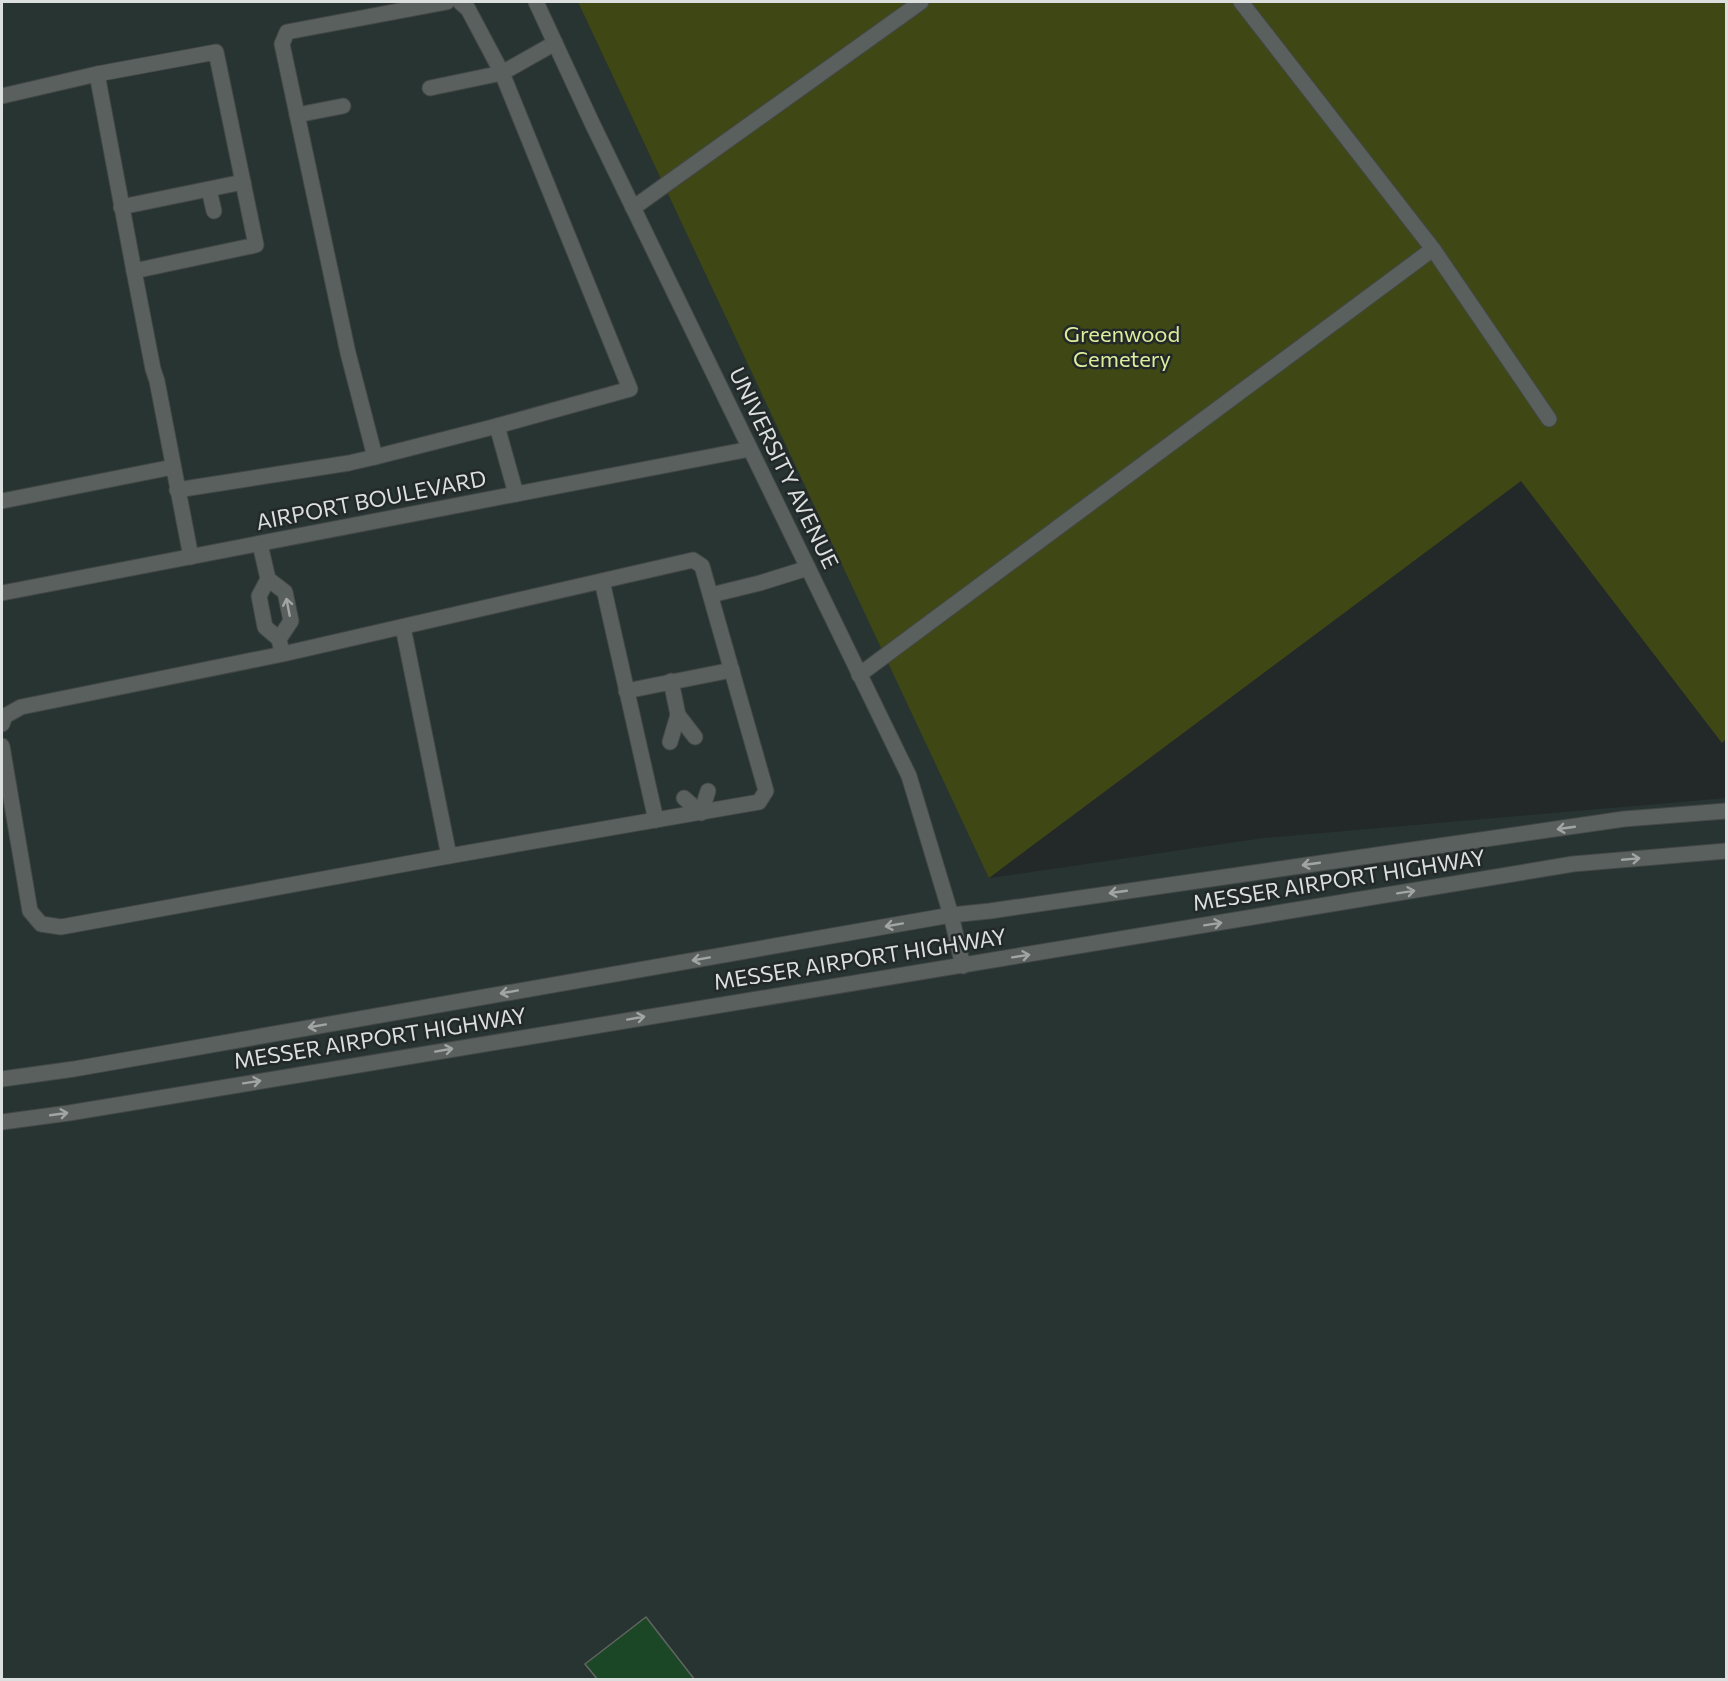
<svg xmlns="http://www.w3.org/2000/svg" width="1728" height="1681" font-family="Commissioner,sans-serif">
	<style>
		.built { fill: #273432 }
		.green { fill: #3f4814 }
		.building { fill: #1c4726; stroke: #616561; stroke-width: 1.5 }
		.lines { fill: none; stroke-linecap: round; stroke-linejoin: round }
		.service-casing { stroke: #434746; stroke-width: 17 }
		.minor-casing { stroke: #434746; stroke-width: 17 }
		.secondary-casing { stroke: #434746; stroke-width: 17 }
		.service { stroke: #5a605e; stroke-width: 15 }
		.minor { stroke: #5a605e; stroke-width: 15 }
		.secondary { stroke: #5a605e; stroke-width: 15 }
		.oneway { stroke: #a1a6a4 }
		.labels { text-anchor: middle; stroke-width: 5; stroke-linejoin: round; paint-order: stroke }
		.park-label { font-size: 22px; fill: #dded9d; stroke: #232928 }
		.street-label { font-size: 22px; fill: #dbdfde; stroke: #232928 }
	</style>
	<rect width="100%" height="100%" fill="#232928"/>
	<path class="built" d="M2,2H578L990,878L1263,838L1726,798V1679L2,1680Z"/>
	<path class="green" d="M578,2H1726V739L1722,743L1521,481L989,878Z"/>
	<path class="building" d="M646,1617L695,1680H598L585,1664Z"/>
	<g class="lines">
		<defs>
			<g id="service">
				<path d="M447,2L287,32L282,44L348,353L375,457L497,426L630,389L502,73L555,43"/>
				<path d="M97,74L134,271"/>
				<path d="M430,88L502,73L468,9L460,2"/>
				<path d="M2,96L97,74L216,52L256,245L134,271L153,369L157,381L191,557"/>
				<path d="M297,115L343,106"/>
				<path d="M209,190L214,211"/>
				<path d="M121,207L243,182"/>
				<path d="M633,208L921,2"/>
				<path d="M1433,249L1549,419"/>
				<path d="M497,426L516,494"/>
				<path d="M177,490L349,463L375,457"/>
				<path d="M2,501L173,467"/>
				<path d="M260,544L268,579L285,592L291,621L279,639"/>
				<path d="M268,579L259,596L265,627L279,639L281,648"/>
				<path d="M602,581L656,820"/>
				<path d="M711,595L760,583L808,568"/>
				<path d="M403,627L449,856"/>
				<path d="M859,675L1433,249L1241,2"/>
				<path d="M671,681L678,715L695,737"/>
				<path d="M626,691L732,670"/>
				<path d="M2,724L5,716L21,707L283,654L693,560L702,566L766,791L759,802L449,856L61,927L41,924L30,911L2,746"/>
				<path d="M670,742L678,715"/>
				<path d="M684,798L701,813L708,791"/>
			</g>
			<g id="minor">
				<path d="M536,2L592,123L909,776L951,915L963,966"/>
				<path d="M2,593L750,449"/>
			</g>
			<g id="secondary">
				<path d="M2,1079L74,1069L951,915L990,911L1624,819L1726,811"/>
				<path d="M2,1122L69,1113L1573,864L1726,851"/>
			</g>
		</defs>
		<use href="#service" class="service-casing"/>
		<use href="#minor" class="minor-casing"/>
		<use href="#secondary" class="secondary-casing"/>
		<use href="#service" class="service"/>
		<use href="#minor" class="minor"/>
		<use href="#secondary" class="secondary"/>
	</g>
	<defs><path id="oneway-shaft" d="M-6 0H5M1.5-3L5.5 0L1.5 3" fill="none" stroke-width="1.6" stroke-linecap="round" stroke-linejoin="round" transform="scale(1.5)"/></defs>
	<g class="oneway">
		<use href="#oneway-shaft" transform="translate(288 607) rotate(-101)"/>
		<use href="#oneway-shaft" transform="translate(1566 828) rotate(172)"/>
		<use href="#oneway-shaft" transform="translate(1631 859) rotate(-5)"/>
		<use href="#oneway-shaft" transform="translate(1311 864) rotate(172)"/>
		<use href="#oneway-shaft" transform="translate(1118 892) rotate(172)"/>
		<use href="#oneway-shaft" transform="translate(1406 892) rotate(-9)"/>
		<use href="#oneway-shaft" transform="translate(1213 924) rotate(-9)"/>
		<use href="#oneway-shaft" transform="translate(894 925) rotate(170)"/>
		<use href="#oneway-shaft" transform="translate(1021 956) rotate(-9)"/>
		<use href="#oneway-shaft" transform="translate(701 959) rotate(170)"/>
		<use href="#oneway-shaft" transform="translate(509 992) rotate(170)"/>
		<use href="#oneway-shaft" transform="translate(636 1018) rotate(-10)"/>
		<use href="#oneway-shaft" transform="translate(317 1026) rotate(170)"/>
		<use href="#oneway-shaft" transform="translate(444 1050) rotate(-10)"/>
		<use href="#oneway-shaft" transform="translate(252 1082) rotate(-9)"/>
		<use href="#oneway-shaft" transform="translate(59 1114) rotate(-8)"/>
	</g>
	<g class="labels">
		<g class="park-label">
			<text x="1122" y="342">Greenwood<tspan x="1122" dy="25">Cemetery</tspan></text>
		</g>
		<g class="street-label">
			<text transform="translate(784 468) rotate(64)" y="8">UNIVERSITY AVENUE</text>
			<text transform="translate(371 500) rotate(-11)" y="8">AIRPORT BOULEVARD</text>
			<text transform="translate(1339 880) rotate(-9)" y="8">MESSER AIRPORT HIGHWAY</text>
			<text transform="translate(860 959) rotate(-9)" y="8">MESSER AIRPORT HIGHWAY</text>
			<text transform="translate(380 1038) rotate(-9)" y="8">MESSER AIRPORT HIGHWAY</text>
		</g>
	</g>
	<rect width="1728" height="1681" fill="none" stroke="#dbdfde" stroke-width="6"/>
</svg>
